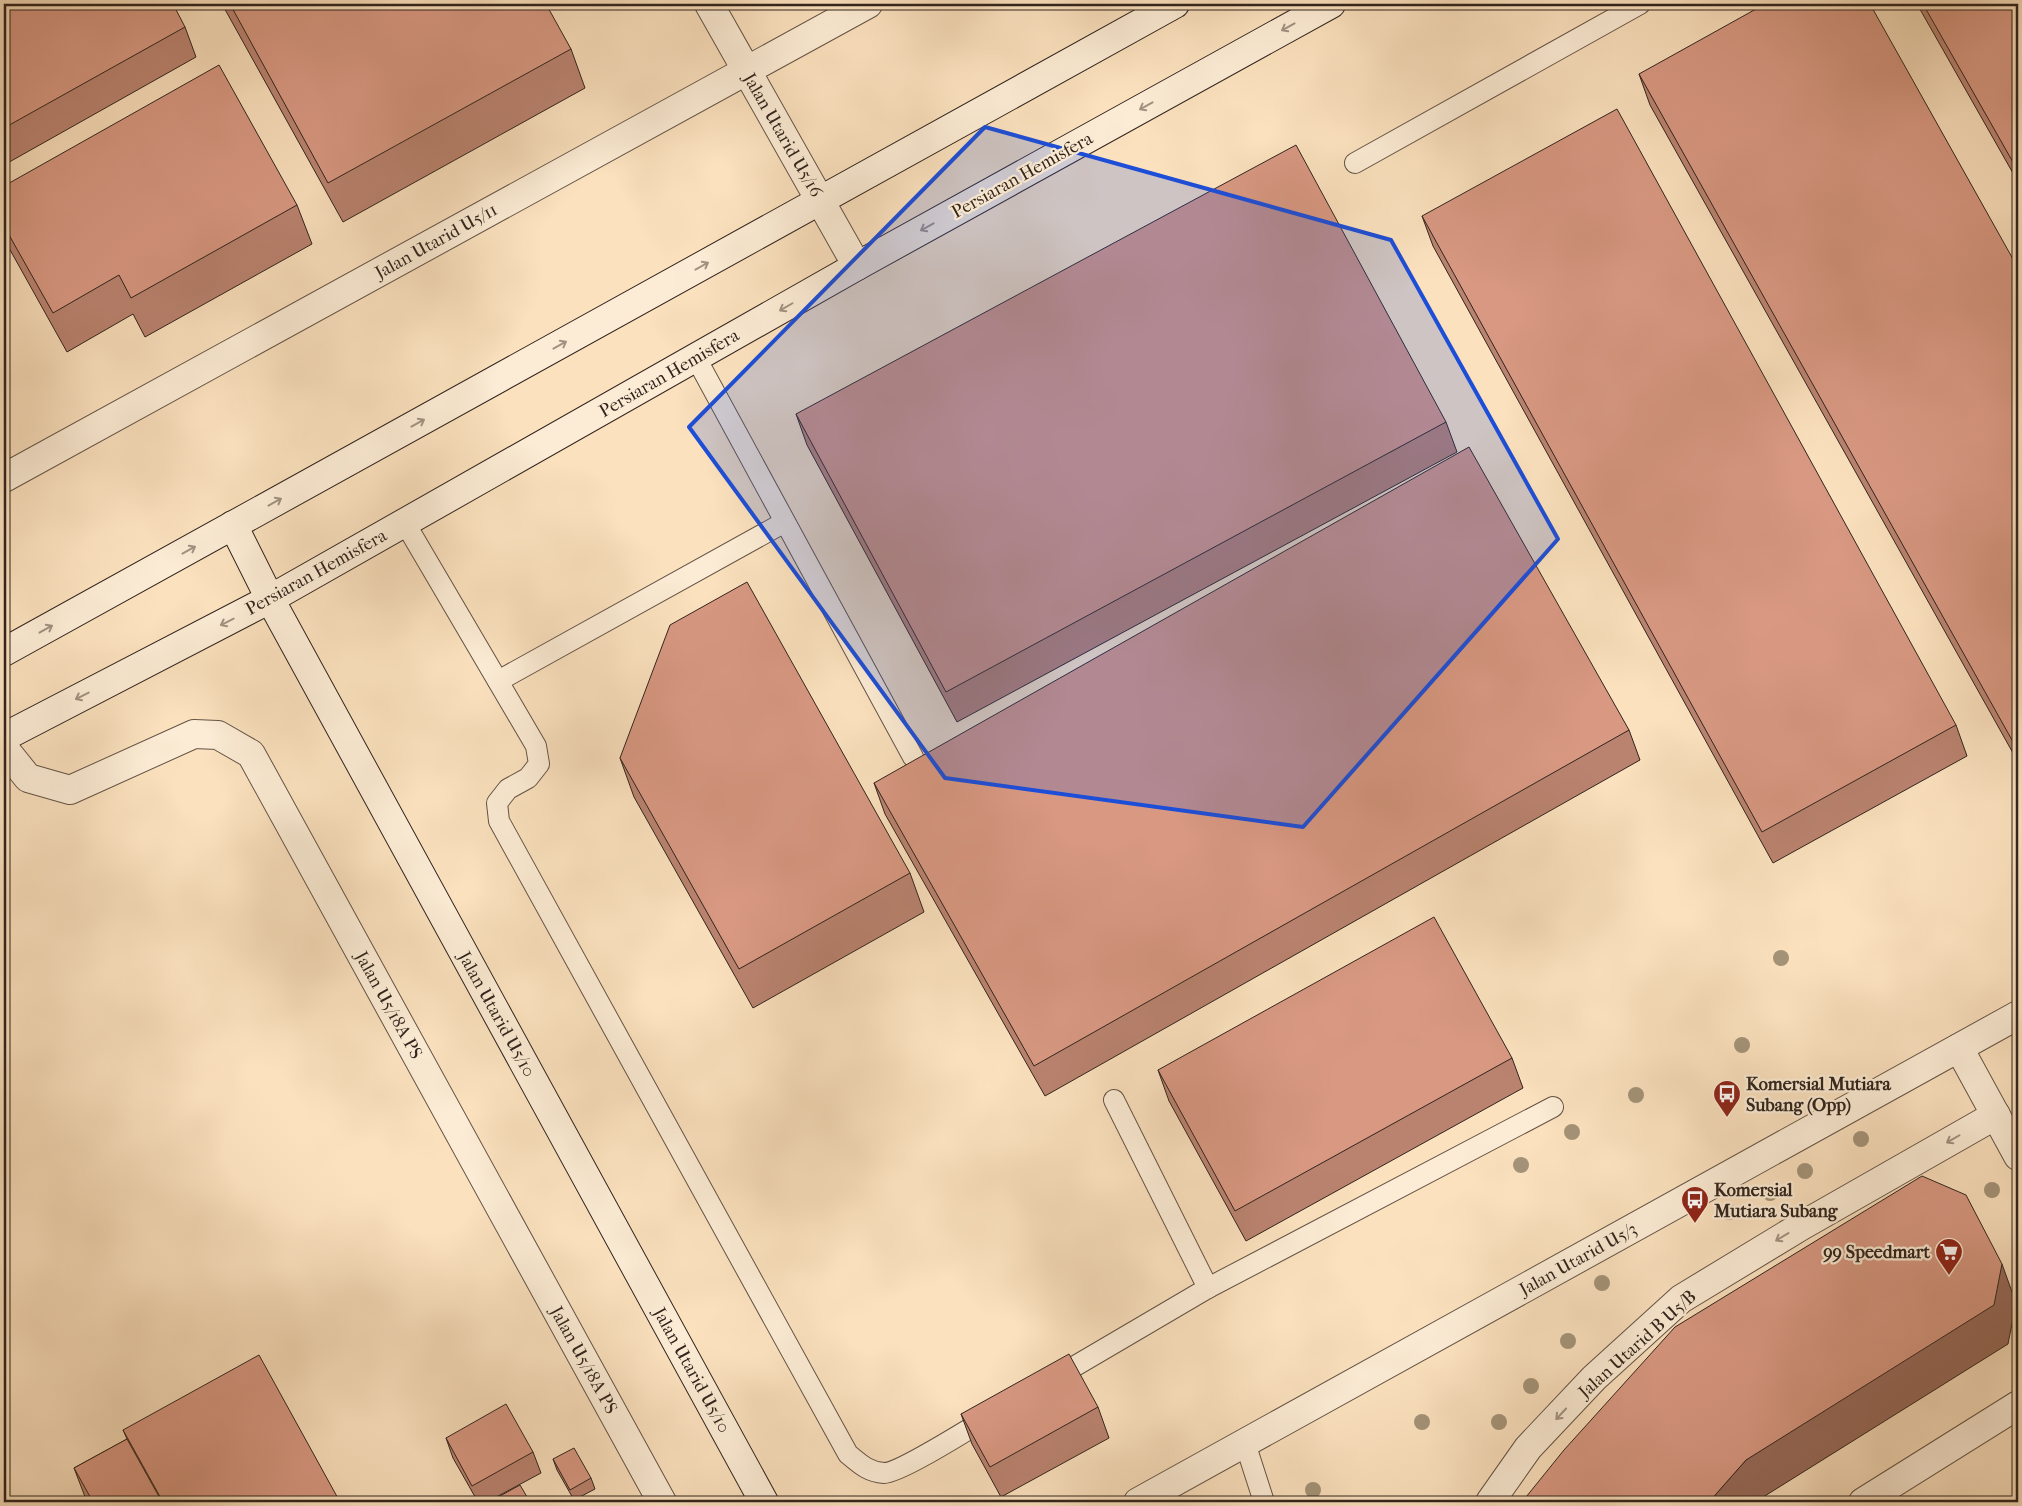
<svg xmlns="http://www.w3.org/2000/svg" width="2022" height="1506" font-family="'IM FELL French Canon',serif">
	<style>
		.lines { fill: none; stroke-linecap: round; stroke-linejoin: round }
		.lane-casing { stroke: #645345; stroke-width: 22 }
		.street-casing { stroke: #645345; stroke-width: 30 }
		.secondary-casing { stroke: #31241d; stroke-width: 30 }
		.lane { stroke: #fcecd5; stroke-width: 20 }
		.street { stroke: #fcecd5; stroke-width: 28 }
		.secondary { stroke: #fcecd5; stroke-width: 28 }
		.tree { fill: #a49378 }
		.wall { fill: #ba8370; stroke: #31241d }
		.shaded-wall { fill: #976a5b; stroke: #31241d }
		.building { fill: #d89882; stroke: #31241d }
		.oneway { stroke: #a19282 }
		.marked { fill: #1d4ed8; fill-opacity: 0.2; stroke: #1d4ed8; stroke-width: 4; stroke-linejoin: round }
		.labels { text-anchor: middle; stroke-width: 4.5; stroke-linejoin: round; paint-order: stroke }
		.street-label { font-size: 18px; fill: #31241d; stroke: #fcecd5 }
		.poi-label { font-size: 18px; font-weight: bold; fill: #31241d; stroke: #fcecd5; text-anchor: start }
	</style>
	<rect width="100%" height="100%" fill="#fbe1be"/>
	<filter id="stains"><feTurbulence type="fractalNoise" baseFrequency=".004" numOctaves="4"/><feColorMatrix values="0 0 0 0 .2 0 0 0 0 .09 0 0 0 0 .02 0 0 0 .5 -.17"/></filter>
	<radialGradient id="worn" r=".72"><stop offset=".6" stop-color="#630" stop-opacity="0"/><stop offset="1" stop-color="#630" stop-opacity=".3"/></radialGradient>
	<g class="lines">
		<defs>
			<g id="lane">
				<path d="M1355,163L1640,4"/>
				<path d="M696,358L913,757"/>
				<path d="M405,523L536,746L539,764L528,778L508,789L497,803L499,821L848,1454C860,1464 868,1472 884,1473C900,1473 972,1427 989,1417"/>
				<path d="M498,681L785,522"/>
				<path d="M1114,1100L1208,1288"/>
				<path d="M1053,1379L1208,1288L1553,1107"/>
				<path d="M1245,1443L1264,1502"/>
			</g>
			<g id="street">
				<path d="M709,4L857,266"/>
				<path d="M4,478L868,4"/>
				<path d="M4,748L28,778L70,790L194,734L218,735L251,754L662,1502"/>
				<path d="M1959,1048L2018,1156"/>
				<path d="M1138,1502L2018,1015"/>
				<path d="M1490,1502L1528,1448L1594,1378L1681,1299L1803,1225L1996,1115"/>
				<path d="M1863,1502L2018,1405"/>
			</g>
			<g id="secondary">
				<path d="M233,525L270,599L764,1502"/>
				<path d="M4,652L1175,4"/>
				<path d="M4,737L270,599L857,266L1331,4"/>
			</g>
		</defs>
		<use href="#lane" class="lane-casing"/>
		<use href="#street" class="street-casing"/>
		<use href="#secondary" class="secondary-casing"/>
		<use href="#lane" class="lane"/>
		<use href="#street" class="street"/>
		<use href="#secondary" class="secondary"/>
	</g>
	<g class="tree">
		<circle cx="1781" cy="958" r="8"/>
		<circle cx="1742" cy="1045" r="8"/>
		<circle cx="1636" cy="1095" r="8"/>
		<circle cx="1572" cy="1132" r="8"/>
		<circle cx="1861" cy="1139" r="8"/>
		<circle cx="1521" cy="1165" r="8"/>
		<circle cx="1805" cy="1171" r="8"/>
		<circle cx="1992" cy="1190" r="8"/>
		<circle cx="1770" cy="1193" r="8"/>
		<circle cx="1729" cy="1212" r="8"/>
		<circle cx="1602" cy="1283" r="8"/>
		<circle cx="1568" cy="1341" r="8"/>
		<circle cx="1531" cy="1386" r="8"/>
		<circle cx="1422" cy="1422" r="8"/>
		<circle cx="1499" cy="1422" r="8"/>
		<circle cx="1313" cy="1490" r="8"/>
	</g>
	<g class="wall">
		<path d="M4,4L185,27L196,57L4,165Z"/>
		<path d="M222,4H497L500,10L571,49L585,88L343,222Z"/>
		<path d="M1917,4H2018V182Z"/>
		<path d="M1639,74L2018,268V762L1650,105Z"/>
		<path d="M4,186L297,205L312,244L145,337L133,314L67,352L4,239Z"/>
		<path d="M1422,216L1956,725L1967,756L1773,863L1433,246Z"/>
		<path d="M796,414L1446,422L1457,452L957,722L807,445Z"/>
		<path d="M1629,730L1640,760L1045,1096L885,814L874,783Z"/>
		<path d="M620,758L910,873L924,912L753,1008L634,797Z"/>
		<path d="M1512,1058L1523,1088L1246,1241L1169,1101L1158,1070Z"/>
		<path d="M1098,1407L1109,1438L1001,1497L972,1444L961,1414Z"/>
		<path d="M123,1430L340,1502H87L74,1468L127,1439Z"/>
		<path d="M446,1438L533,1452L541,1473L487,1502H478L453,1458Z"/>
		<path d="M553,1459L591,1478L595,1489L574,1500L557,1470Z"/>
	</g>
	<path class="shaded-wall" d="M2002,1264L2016,1303L2008,1344L1760,1499L1757,1502H1709L1746,1460Z"/>
	<g class="building">
		<path d="M4,4H173L185,27L4,128Z"/>
		<path d="M230,4H497L500,10L511,4H546L571,49L328,183Z"/>
		<path d="M1765,4H1870L2018,268V748L2017,749L1639,74Z"/>
		<path d="M1923,4H2018V171Z"/>
		<path d="M219,65L297,205L131,298L119,275L53,313L4,226V186Z"/>
		<path d="M1617,109L1956,725L1762,832L1422,216Z"/>
		<path d="M1296,145L1446,422L946,692L796,414Z"/>
		<path d="M1469,447L1629,730L1034,1066L874,783Z"/>
		<path d="M747,582L910,873L739,969L620,758L670,625Z"/>
		<path d="M1434,917L1512,1058L1235,1211L1158,1070Z"/>
		<path d="M1922,1176L1966,1195L2002,1264L1994,1305L1746,1460L1709,1502H1522L1564,1450L1675,1327Z"/>
		<path d="M1069,1354L1098,1407L990,1467L961,1414Z"/>
		<path d="M259,1355L340,1502H163L123,1430Z"/>
		<path d="M506,1404L533,1452L472,1486L446,1438Z"/>
		<path d="M127,1439L162,1502H93L74,1468Z"/>
		<path d="M574,1448L591,1478L570,1490L553,1459Z"/>
		<path d="M520,1485L530,1502H489Z"/>
	</g>
	<defs><path id="oneway-shaft" d="M-6 0H5M1.5-3L5.5 0L1.5 3" fill="none" stroke-width="1.6" stroke-linecap="round" stroke-linejoin="round" transform="scale(1.25)"/></defs>
	<g class="oneway">
		<use href="#oneway-shaft" transform="translate(1288 27) rotate(151)"/>
		<use href="#oneway-shaft" transform="translate(1146 106) rotate(151)"/>
		<use href="#oneway-shaft" transform="translate(927 227) rotate(151)"/>
		<use href="#oneway-shaft" transform="translate(702 266) rotate(-29)"/>
		<use href="#oneway-shaft" transform="translate(786 307) rotate(150)"/>
		<use href="#oneway-shaft" transform="translate(560 345) rotate(-29)"/>
		<use href="#oneway-shaft" transform="translate(418 423) rotate(-29)"/>
		<use href="#oneway-shaft" transform="translate(275 502) rotate(-29)"/>
		<use href="#oneway-shaft" transform="translate(189 550) rotate(-29)"/>
		<use href="#oneway-shaft" transform="translate(227 622) rotate(153)"/>
		<use href="#oneway-shaft" transform="translate(46 629) rotate(-29)"/>
		<use href="#oneway-shaft" transform="translate(82 696) rotate(153)"/>
		<use href="#oneway-shaft" transform="translate(1953 1139) rotate(150)"/>
		<use href="#oneway-shaft" transform="translate(1782 1237) rotate(149)"/>
		<use href="#oneway-shaft" transform="translate(1561 1414) rotate(133)"/>
	</g>
	<path class="marked" d="M985,127L1391,240L1558,539L1303,827L945,778L689,427Z"/>
	<defs>
		<symbol id="bus-pin" viewBox="-11 -11 22 30"><path d="M0 17L-7.5 6A9.5 9.5 0 1 1 7.5 6Z" fill="#8f2418" stroke="#fcecd5"/><path d="M-5-6H5V4H4V6H2V4H-2V6H-4V4H-5ZM-3.5-4V0h7V-4ZM-3.5 1.2v1.5H-2V1.2ZM2 1.2v1.5H3.5V1.2Z" fill="#fff"/></symbol>
		<symbol id="supermarket-pin" viewBox="-11 -11 22 30"><path d="M0 17L-7.5 6A9.5 9.5 0 1 1 7.5 6Z" fill="#8f2418" stroke="#fcecd5"/><path d="M-6-5.5h2.5l.6 2H6L4.5 2H-2.5L-4.4-4H-6ZM-1.5 3.2a1.3 1.3 0 1 0 .1 0ZM3 3.2a1.3 1.3 0 1 0 .1 0Z" fill="#fff"/></symbol>
	</defs>
	<g fill-rule="evenodd">
		<use href="#bus-pin" x="1711" y="1078" width="32" height="43"/>
		<use href="#bus-pin" x="1679" y="1184" width="32" height="43"/>
		<use href="#supermarket-pin" x="1933" y="1236" width="32" height="43"/>
	</g>
	<g class="labels">
		<g class="street-label">
			<text transform="translate(783 135) rotate(60)" y="6">Jalan Utarid U5/16</text>
			<text transform="translate(1022 175) rotate(-29)" y="6">Persiaran Hemisfera</text>
			<text transform="translate(436 241) rotate(-29)" y="6">Jalan Utarid U5/11</text>
			<text transform="translate(669 373) rotate(-30)" y="6">Persiaran Hemisfera</text>
			<text transform="translate(316 572) rotate(-29)" y="6">Persiaran Hemisfera</text>
			<text transform="translate(389 1005) rotate(61)" y="6">Jalan U5/18A PS</text>
			<text transform="translate(497 1014) rotate(61)" y="6">Jalan Utarid U5/10</text>
			<text transform="translate(1578 1259) rotate(-29)" y="6">Jalan Utarid U5/3</text>
			<text transform="translate(1637 1344) rotate(-42)" y="6">Jalan Utarid B U5/B</text>
			<text transform="translate(584 1360) rotate(61)" y="6">Jalan U5/18A PS</text>
			<text transform="translate(692 1370) rotate(61)" y="6">Jalan Utarid U5/10</text>
		</g>
		<g class="poi-label">
			<text x="1746" y="1090">Komersial Mutiara<tspan x="1746" dy="21">Subang (Opp)</tspan></text>
			<text x="1714" y="1196">Komersial<tspan x="1714" dy="21">Mutiara Subang</tspan></text>
			<text x="1930" y="1258" text-anchor="end">99 Speedmart</text>
		</g>
	</g>
	<rect width="2022" height="1506" fill="none" stroke="#fbe1be" stroke-width="20"/>
	<rect x="5" y="5" width="2012" height="1496" fill="none" stroke="#31241d" stroke-width="2.5"/>
	<rect x="10" y="10" width="2002" height="1486" fill="none" stroke="#31241d"/>
	<rect width="100%" height="100%" filter="url(#stains)"/>
	<rect width="100%" height="100%" fill="url(#worn)"/>
</svg>
